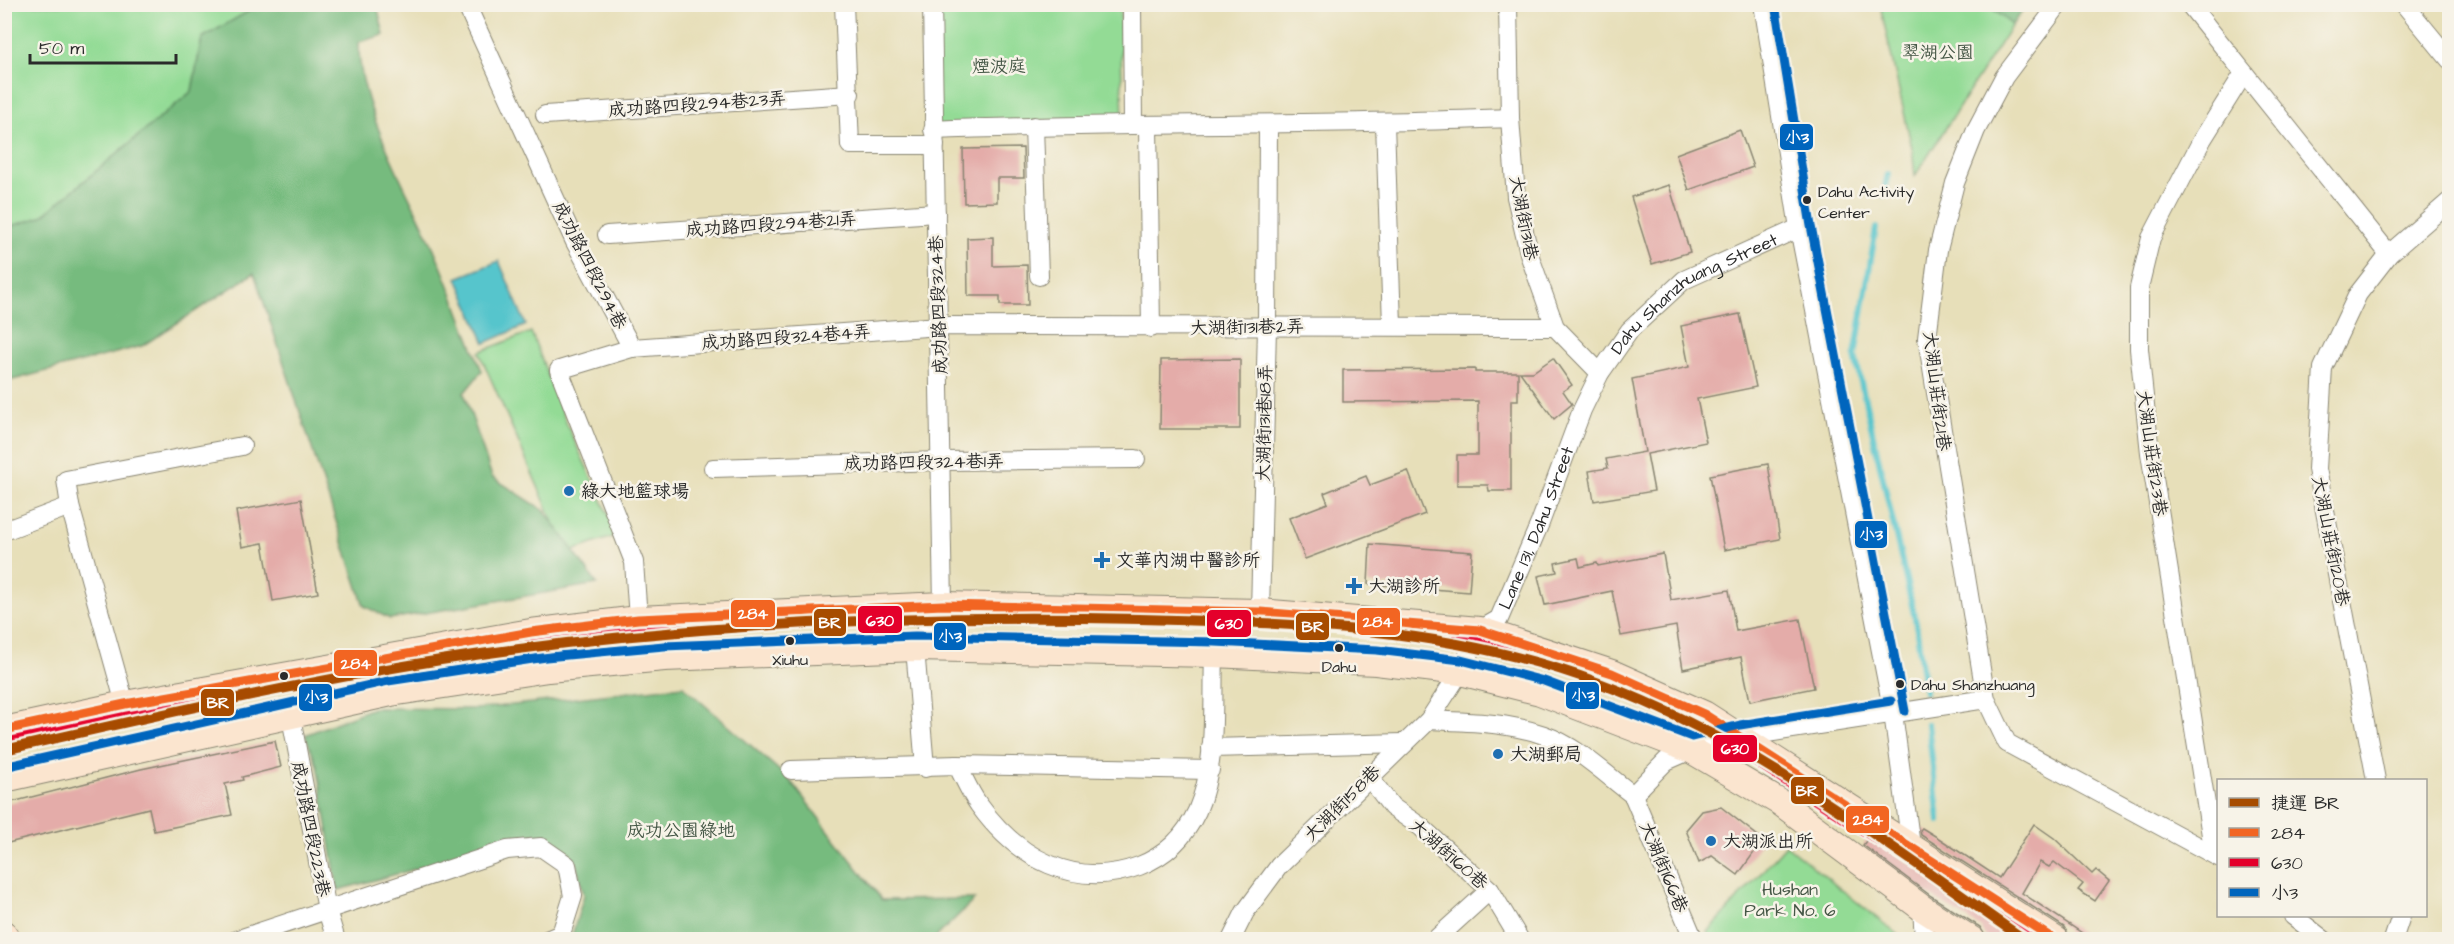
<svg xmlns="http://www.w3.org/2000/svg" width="2454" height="944" font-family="'Architects Daughter','LXGW WenKai TC',sans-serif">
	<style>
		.green { fill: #93db95; stroke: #5f8360; stroke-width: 1.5 }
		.forest { fill: #76bb7e; stroke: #507354; stroke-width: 1.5 }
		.water { fill: #57c5cc; stroke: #41787c; stroke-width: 1.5 }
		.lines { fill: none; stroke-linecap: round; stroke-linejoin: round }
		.stream { stroke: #57c5cc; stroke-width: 6 }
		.building { fill: #e4aca9 }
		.street-casing { stroke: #898572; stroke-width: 20 }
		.secondary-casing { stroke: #898572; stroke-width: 28 }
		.street { stroke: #fff; stroke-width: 18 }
		.secondary { stroke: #fbe5cf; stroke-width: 26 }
		.bus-1-casing { stroke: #f7f3e8; stroke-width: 14 }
		.bus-2-casing { stroke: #f7f3e8; stroke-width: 14 }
		.bus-3-casing { stroke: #f7f3e8; stroke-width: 14 }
		.bus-1 { stroke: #f26522; stroke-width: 9 }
		.bus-2 { stroke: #e4002b; stroke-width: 9 }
		.bus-3 { stroke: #0065bd; stroke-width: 9 }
		.metro-1-casing { stroke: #f7f3e8; stroke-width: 15 }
		.metro-1 { stroke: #a74c00; stroke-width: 10 }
		.bus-dot { fill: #2b2b2b; stroke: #f7f3e8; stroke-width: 2 }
		.poi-dot { fill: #1f6fb2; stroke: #f7f3e8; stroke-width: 2 }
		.labels { text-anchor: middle; stroke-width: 5; stroke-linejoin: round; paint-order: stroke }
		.bus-label { font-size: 16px; fill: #2b2b2b; stroke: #f7f3e8; text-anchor: start }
		.park-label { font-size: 18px; fill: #455746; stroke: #f7f3e8 }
		.street-label { font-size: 18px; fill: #2b2b2b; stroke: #f7f3e8 }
		.poi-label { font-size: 18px; fill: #2b2b2b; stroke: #f7f3e8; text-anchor: start }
		.line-badge { stroke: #f7f3e8; stroke-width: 2 }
		.badge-label { font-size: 16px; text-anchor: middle; font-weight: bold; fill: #fff }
	</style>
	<rect width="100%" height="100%" fill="#f7f3e8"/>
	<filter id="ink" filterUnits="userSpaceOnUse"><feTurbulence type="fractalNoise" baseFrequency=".0167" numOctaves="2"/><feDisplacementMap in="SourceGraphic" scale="12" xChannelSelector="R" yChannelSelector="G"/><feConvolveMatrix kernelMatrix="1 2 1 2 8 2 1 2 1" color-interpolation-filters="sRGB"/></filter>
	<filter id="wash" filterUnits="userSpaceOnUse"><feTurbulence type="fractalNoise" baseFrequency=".008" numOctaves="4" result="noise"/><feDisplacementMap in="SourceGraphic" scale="24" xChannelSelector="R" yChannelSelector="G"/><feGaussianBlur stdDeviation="1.35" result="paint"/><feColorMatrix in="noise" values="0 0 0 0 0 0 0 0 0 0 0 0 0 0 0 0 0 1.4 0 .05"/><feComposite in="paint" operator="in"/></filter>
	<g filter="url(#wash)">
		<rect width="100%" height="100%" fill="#e7dfb9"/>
		<g class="green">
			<path d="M5,5H261L202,38L192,91L41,217L5,228Z"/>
			<path d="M931,5H1120L1123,125L933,130Z"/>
			<path d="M1880,5H1988L2012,25L1915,176L1912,148Z"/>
			<path d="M531,332L568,427L618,535L567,553L479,352Z"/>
			<path d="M1786,845L1898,935V939H1711L1708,932Z"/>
		</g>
		<g class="forest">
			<path d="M261,4L377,5L384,35L359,42C357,108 411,194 437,256C453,294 467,333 482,371L464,393L492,477L545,511L597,584L390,619L364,606L254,273L142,346L5,382V228L41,217L192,91L202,38Z"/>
			<path d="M1988,5H2026L2012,25Z"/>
			<path d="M683,686L789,779L882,900L975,899L934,939H571L584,895L575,859L536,836L338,890L317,765L305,735L373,708L477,709Z"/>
		</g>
		<path class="water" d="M499,261L526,325L485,343L457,278Z"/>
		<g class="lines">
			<g class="stream">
				<path d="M1883,195L1888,174"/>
				<path d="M1876,228L1855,356L1916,623L1925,692"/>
				<path d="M1928,724L1939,821"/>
			</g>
		</g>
		<g id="blocks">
			<g class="building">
				<path d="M1740,130L1753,167L1689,190L1676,154Z"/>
				<path d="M1023,148L1024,178H997V202L964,203L963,149Z"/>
				<path d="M1669,185L1690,252L1652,264L1631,197Z"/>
				<path d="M993,237V266L1027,265L1028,305H1000V296H968L967,238Z"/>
				<path d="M1740,314L1756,387L1697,399L1706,442L1647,454L1654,491L1594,501L1589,471L1608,468L1606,459L1645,452L1632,379L1689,367L1681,326Z"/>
				<path d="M1553,358L1572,385L1563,391L1572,404L1554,419L1520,372H1533Z"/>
				<path d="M1240,359V429H1160L1161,360Z"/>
				<path d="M1475,369V372H1518V400H1511V491H1489L1488,485H1457V455H1478V401L1343,402V370Z"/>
				<path d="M1768,464L1780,539L1724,550L1710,475Z"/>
				<path d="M1408,471L1425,514L1305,559L1289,518L1328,503L1324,493L1366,476L1370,485Z"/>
				<path d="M301,499L318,593L273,601L263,543L242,547L236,511Z"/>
				<path d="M1370,544L1472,552L1469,592L1368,584Z"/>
				<path d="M1663,554L1671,600L1729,590L1736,631L1800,619L1814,688L1750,701L1741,657L1683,669L1676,626L1621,636L1612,591L1545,605L1538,576L1557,572L1555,563L1578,558L1580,567L1597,563L1598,566Z"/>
				<path d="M275,741L281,767L242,777L243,780L225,784L232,815L154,831L149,808L4,844V804L141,769Z"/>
				<path d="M1721,807L1763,840L1738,875L1712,856L1699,863L1686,830L1702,811Z"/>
				<path d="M2034,824L2054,838L2092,874L2096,870L2109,881L2095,901L2078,890L2083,884L2054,862L2049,867L2040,862L2022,893L2091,939H2071L2064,927L1921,835L1920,830L1922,828L1940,839L1999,878Z"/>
				<path d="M1869,837L2027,939H1987L1980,927L1931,896L1863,845Z"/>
			</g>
		</g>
	</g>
	<g filter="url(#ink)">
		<use href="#blocks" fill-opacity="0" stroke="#898572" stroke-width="1.5"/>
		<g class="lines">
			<defs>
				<g id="street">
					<path d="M466,4L575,242L632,348"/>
					<path d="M844,4L850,145H935"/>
					<path d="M1132,4L1133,125"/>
					<path d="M1508,4L1510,118L1516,197L1530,257L1555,327L1600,373"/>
					<path d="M1763,4L1799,228L1893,713L1911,846"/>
					<path d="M2189,4L2389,254"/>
					<path d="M2404,4L2450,60"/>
					<path d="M545,115L850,94"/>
					<path d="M1385,123L1392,325"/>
					<path d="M1034,126L1039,276"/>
					<path d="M1148,126L1151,328"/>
					<path d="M933,130C1125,122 1318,126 1510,118"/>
					<path d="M607,235L936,213"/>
					<path d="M713,468L941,461L1136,459"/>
					<path d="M70,506L66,480L242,446"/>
					<path d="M4,531L70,506L125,704"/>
					<path d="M1260,612L1267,327L1268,125"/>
					<path d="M638,619L634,562L559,370L632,348L940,326L1555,327"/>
					<path d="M1986,699L1927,338L1938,250L1955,183L1976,130L2004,77L2059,4"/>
					<path d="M291,717L327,910L336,940"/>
					<path d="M1429,720C1468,722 1508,722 1544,735C1577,746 1606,775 1633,795L1666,761L1691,750L1742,737L1986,699L2007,743L2218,857"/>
					<path d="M1211,748L1403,743"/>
					<path d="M957,765C964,778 970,793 979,805C1017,858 1075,890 1139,866C1165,856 1185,837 1197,811C1218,762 1212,705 1214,654"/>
					<path d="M925,768L915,648L943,605L932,4"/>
					<path d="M791,770L957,765L1210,770"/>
					<path d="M1369,777L1392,807L1421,827L1490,890L1520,940"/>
					<path d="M2376,780L2317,469L2323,368L2358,294L2389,254L2450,201"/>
					<path d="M1633,795L1694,940"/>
					<path d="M2214,854L2150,453L2139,349V288L2151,238L2202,140L2244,73"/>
					<path d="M1922,908L1924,940"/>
					<path d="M2293,916L2324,940"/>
					<path d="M236,940L507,850L541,847L567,865L573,896L561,934L547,940"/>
					<path id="s1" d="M1231,940L1245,912L1279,866L1429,720L1460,672L1480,630L1499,619L1540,523L1582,410L1600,373L1630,330L1684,280L1799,228"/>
					<path d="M1435,940L1490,890"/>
					<path d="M2393,940L2401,916"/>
				</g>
				<g id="secondary">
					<path d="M4,730L125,704L531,632L638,619L943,605L1260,612L1480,630L1612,673L1704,714L2056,940"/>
					<path d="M4,779L391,693L548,669L664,658L915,648L1214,654L1376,662L1460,672L1540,692L1691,750L1781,803L1922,908L1972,940"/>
					<path d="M4,934L8,940"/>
				</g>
			</defs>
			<use href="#street" class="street-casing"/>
			<use href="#secondary" class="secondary-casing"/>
			<use href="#street" class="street"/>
			<use href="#secondary" class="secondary"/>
			<defs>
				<path id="bus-1" d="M4,730L125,704L531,632L638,619L943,605L1260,612L1480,630L1612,673L1704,714L2055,940"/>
				<path id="bus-2" d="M7,742L127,716L533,644L639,631L943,617L1259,624L1478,642L1608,684L1698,725L2033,940"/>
				<g id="bus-3">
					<path d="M1775,4L1811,226L1905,711"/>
					<path d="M4,767L388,681L546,657L664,646L915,636L1215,642L1377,650L1461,660L1544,681L1692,737L1740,725L1891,701"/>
				</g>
			</defs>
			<use href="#bus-1" class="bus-1-casing"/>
			<use href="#bus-2" class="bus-2-casing"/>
			<use href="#bus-3" class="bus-3-casing"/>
			<use href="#bus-1" class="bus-1"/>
			<use href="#bus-2" class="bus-2"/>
			<use href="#bus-3" class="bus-3"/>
			<defs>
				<path id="metro-1" d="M4,750C149,717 294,683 441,660C672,624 906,614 1139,619C1294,623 1452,627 1599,683C1755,741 1889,846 2025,940"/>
			</defs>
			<use href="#metro-1" class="metro-1-casing"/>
			<use href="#metro-1" class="metro-1"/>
		</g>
	</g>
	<g class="bus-dot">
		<circle cx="1807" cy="200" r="5"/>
		<circle cx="790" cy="641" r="5"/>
		<circle cx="1339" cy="648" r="5"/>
		<circle cx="284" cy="676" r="5"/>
		<circle cx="1900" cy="684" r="5"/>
	</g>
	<g class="poi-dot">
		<circle cx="569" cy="491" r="6"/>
		<path d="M1099 551h6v6h6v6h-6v6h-6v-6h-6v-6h6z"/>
		<path d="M1351 577h6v6h6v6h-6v6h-6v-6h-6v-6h6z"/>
		<circle cx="1498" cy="754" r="6"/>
		<circle cx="1711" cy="841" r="6"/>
	</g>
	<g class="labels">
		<g class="bus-label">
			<text x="1818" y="197">Dahu Activity<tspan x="1818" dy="21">Center</tspan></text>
			<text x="790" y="665" text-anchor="middle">Xiuhu</text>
			<text x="1339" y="672" text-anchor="middle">Dahu</text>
			<text x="1911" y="690">Dahu Shanzhuang</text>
		</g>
		<g class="park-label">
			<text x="1938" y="58">翠湖公園</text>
			<text x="999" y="72">煙波庭</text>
			<text x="681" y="836">成功公園綠地</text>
			<text x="1790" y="895">Hushan<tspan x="1790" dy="21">Park No. 6</tspan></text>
		</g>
		<g class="street-label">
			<text transform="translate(697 104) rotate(-4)" y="6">成功路四段294巷23弄</text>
			<text transform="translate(1524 218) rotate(79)" y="6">大湖街131巷</text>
			<text transform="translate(771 224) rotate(-4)" y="6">成功路四段294巷21弄</text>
			<text transform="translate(590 265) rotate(63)" y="6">成功路四段294巷</text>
			<text dy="6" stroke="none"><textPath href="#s1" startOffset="816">Dahu Shanzhuang Street</textPath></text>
			<text transform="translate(938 305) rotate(-92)" y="6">成功路四段324巷</text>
			<text transform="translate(1247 327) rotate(-1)" y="6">大湖街131巷2弄</text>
			<text transform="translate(786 337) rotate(-4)" y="6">成功路四段324巷4弄</text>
			<text transform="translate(1937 391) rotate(83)" y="6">大湖山莊街21巷</text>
			<text transform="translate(1264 423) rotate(-89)" y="6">大湖街131巷18弄</text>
			<text transform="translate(2152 453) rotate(82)" y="6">大湖山莊街23巷</text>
			<text transform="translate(924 462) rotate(-1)" y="6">成功路四段324巷1弄</text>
			<text dy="6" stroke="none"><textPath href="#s1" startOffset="522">Lane 131, Dahu Street</textPath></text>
			<text transform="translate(2331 541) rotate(79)" y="6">大湖山莊街120巷</text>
			<text transform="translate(1342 803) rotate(-45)" y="6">大湖街158巷</text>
			<text transform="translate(311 829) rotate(79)" y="6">成功路四段223巷</text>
			<text transform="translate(1449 854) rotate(41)" y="6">大湖街160巷</text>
			<text transform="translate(1664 867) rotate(67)" y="6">大湖街166巷</text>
		</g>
		<g class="poi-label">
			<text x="581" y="497">綠大地籃球場</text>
			<text x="1116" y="566">文華內湖中醫診所</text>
			<text x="1368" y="592">大湖診所</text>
			<text x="1510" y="760">大湖郵局</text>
			<text x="1723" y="847">大湖派出所</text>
		</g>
	</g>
	<g class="line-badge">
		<rect x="1779" y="123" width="35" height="28" rx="6" fill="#0065bd"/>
		<rect x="1854" y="520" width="34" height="29" rx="6" fill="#0065bd"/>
		<rect x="730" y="599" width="46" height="29" rx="6" fill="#f26522"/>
		<rect x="857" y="605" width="46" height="29" rx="6" fill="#e4002b"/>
		<rect x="1356" y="607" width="45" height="29" rx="6" fill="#f26522"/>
		<rect x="813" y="608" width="34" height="29" rx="6" fill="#a74c00"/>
		<rect x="1206" y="609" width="46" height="29" rx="6" fill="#e4002b"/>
		<rect x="1295" y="612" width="35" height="29" rx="6" fill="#a74c00"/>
		<rect x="933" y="622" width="34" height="29" rx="6" fill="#0065bd"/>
		<rect x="333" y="649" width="45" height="28" rx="6" fill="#f26522"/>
		<rect x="1565" y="681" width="35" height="29" rx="6" fill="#0065bd"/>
		<rect x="298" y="683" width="35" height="29" rx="6" fill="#0065bd"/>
		<rect x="200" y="688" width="35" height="29" rx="6" fill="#a74c00"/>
		<rect x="1712" y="734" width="46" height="29" rx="6" fill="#e4002b"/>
		<rect x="1790" y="776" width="35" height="29" rx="6" fill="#a74c00"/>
		<rect x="1845" y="805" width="45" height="29" rx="6" fill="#f26522"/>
	</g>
	<g class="badge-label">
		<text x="1797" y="143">小3</text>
		<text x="1871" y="540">小3</text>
		<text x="753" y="619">284</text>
		<text x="880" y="626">630</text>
		<text x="1378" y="627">284</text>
		<text x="830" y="628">BR</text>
		<text x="1229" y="629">630</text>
		<text x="1313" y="632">BR</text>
		<text x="950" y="642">小3</text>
		<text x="356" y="669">284</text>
		<text x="1583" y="701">小3</text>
		<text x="316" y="703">小3</text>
		<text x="218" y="708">BR</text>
		<text x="1735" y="754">630</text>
		<text x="1807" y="796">BR</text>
		<text x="1868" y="825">284</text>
	</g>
	<rect width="2454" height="944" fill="none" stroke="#f7f3e8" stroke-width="24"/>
	<rect x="2217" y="779" width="210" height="138" fill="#f7f3e8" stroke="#a5a39c" stroke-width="1.5"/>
	<rect x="2229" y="798" width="30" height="9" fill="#a74c00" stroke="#a5a39c" stroke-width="1.5"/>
	<text x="2271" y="809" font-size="18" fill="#2b2b2b">捷運 BR</text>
	<rect x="2229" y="828" width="30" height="9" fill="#f26522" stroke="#a5a39c" stroke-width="1.5"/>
	<text x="2271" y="839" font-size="18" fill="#2b2b2b">284</text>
	<rect x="2229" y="858" width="30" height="9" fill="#e4002b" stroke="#a5a39c" stroke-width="1.5"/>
	<text x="2271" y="869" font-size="18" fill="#2b2b2b">630</text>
	<rect x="2229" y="888" width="30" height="9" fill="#0065bd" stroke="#a5a39c" stroke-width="1.5"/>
	<text x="2271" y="899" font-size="18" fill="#2b2b2b">小3</text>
	<path d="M30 54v9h146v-9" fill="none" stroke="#2b2b2b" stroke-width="3"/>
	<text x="39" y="54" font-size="18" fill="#2b2b2b" stroke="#f7f3e8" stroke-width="4.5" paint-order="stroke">50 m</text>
</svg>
